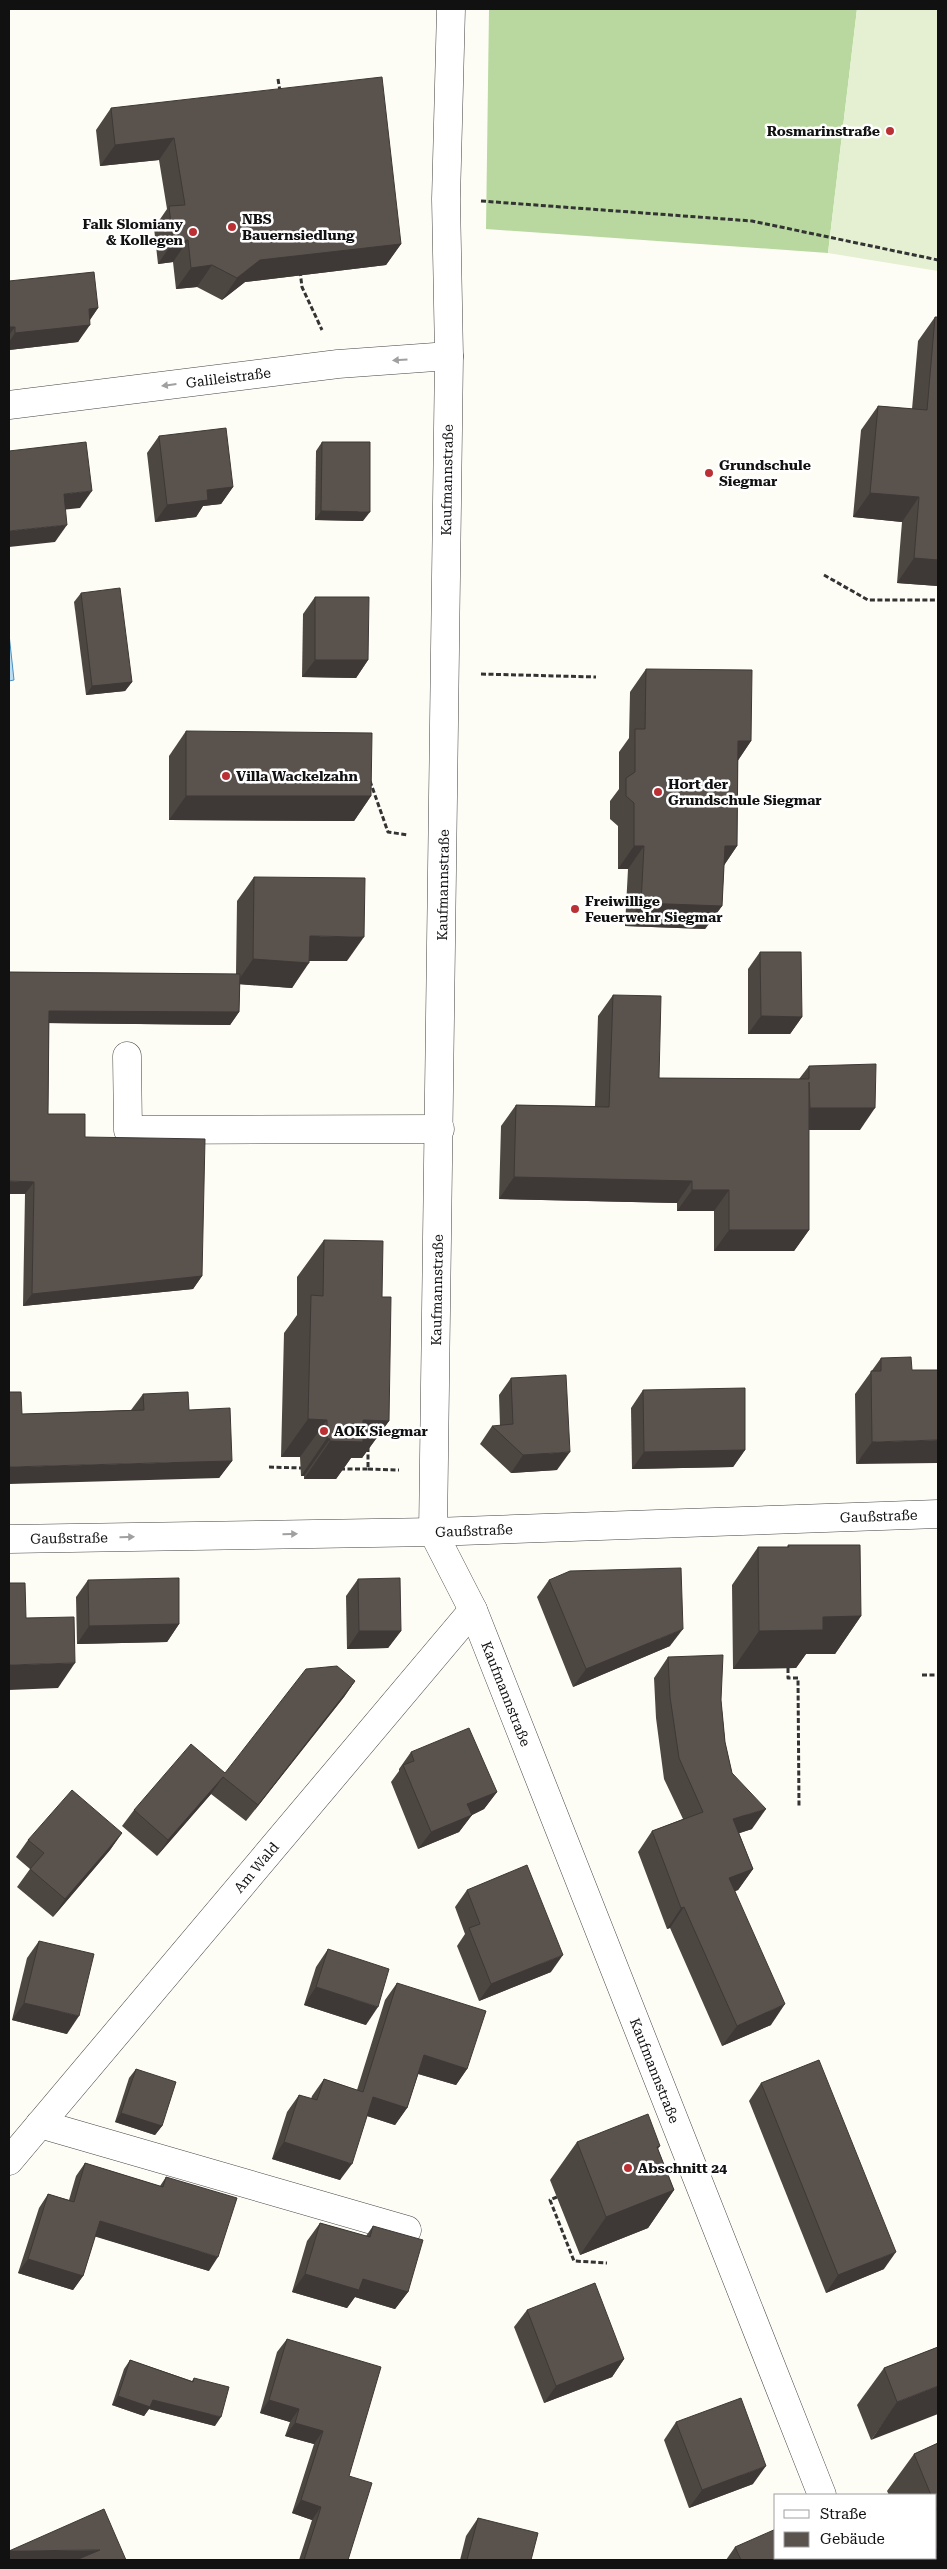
<svg xmlns="http://www.w3.org/2000/svg" width="947" height="2569" font-family="'Roboto Serif',serif">
	<style>
		.forest { fill: #b8d89f }
		.pitch { fill: #e4f0d1 }
		.water { fill: #bcdef3; stroke: #4791c6 }
		.lines { fill: none; stroke-linecap: round; stroke-linejoin: round }
		.minor-casing { stroke: #444; stroke-width: 29 }
		.path { stroke: #333; stroke-width: 3; stroke-dasharray: 5 2.5; stroke-linecap: butt }
		.minor { stroke: #fff; stroke-width: 28 }
		.wall { fill: #4d4742 }
		.shaded-wall { fill: #3e3936 }
		.building { fill: #59524d; stroke: #3e3936 }
		.oneway { fill: #a0a0a0 }
		.poi-dot { fill: #ba3034; stroke: #fff; stroke-width: 2 }
		.labels { text-anchor: middle; stroke-width: 5; stroke-linejoin: round; paint-order: stroke }
		.poi-label { font-size: 14px; font-weight: bold; fill: #111; stroke: #fff; text-anchor: start }
		.street-label { font-size: 14px; fill: #111; stroke: #fff }
	</style>
	<rect width="100%" height="100%" fill="#fefdf5"/>
	<path class="forest" d="M489,9H857L828,253L486,229Z"/>
	<path class="pitch" d="M857,9H938V271L828,253Z"/>
	<path class="water" d="M9,634L14,680L9,681Z"/>
	<g class="lines">
		<defs>
			<g id="minor">
				<path id="s1" d="M451,9L446,199L449,356L433,1532L473,1610L822,2495"/>
				<path id="s2" d="M9,405L338,364L449,356"/>
				<path d="M127,1056L128,1130L440,1129"/>
				<path id="s3" d="M9,1539L433,1532L938,1514"/>
				<path d="M40,2124L407,2230"/>
				<path id="s4" d="M9,2161L473,1610"/>
				<path d="M846,2558L847,2560"/>
			</g>
		</defs>
		<use href="#minor" class="minor-casing"/>
		<g class="path">
			<path d="M278,79L280,91"/>
			<path d="M481,201L752,221L938,260"/>
			<path d="M300,271L302,287L322,330"/>
			<path d="M824,575L868,600H938"/>
			<path d="M481,674L596,677"/>
			<path d="M370,781L388,832L408,835"/>
			<path d="M269,1467L301,1468"/>
			<path d="M340,1469H368V1447"/>
			<path d="M368,1469L399,1470"/>
			<path d="M788,1668V1678H798L799,1807"/>
			<path d="M922,1675H938"/>
			<path d="M557,2197L550,2200L574,2261L607,2263"/>
		</g>
		<use href="#minor" class="minor"/>
	</g>
	<g class="wall">
		<path d="M111,108L401,244L386,265L245,282L222,300L197,287L176,289L173,262L158,264L154,228L167,209L159,160L100,166L96,130Z"/>
		<path d="M9,281L98,308L90,320L78,342L9,350Z"/>
		<path d="M935,317H938V586L897,583L902,522L853,517L861,430L878,406L912,409L918,341Z"/>
		<path d="M159,436L233,487L221,504L203,506L196,517L155,522L147,453Z"/>
		<path d="M322,442L363,521L315,520L316,451Z"/>
		<path d="M81,593L132,682L125,691L86,695L74,602Z"/>
		<path d="M315,597L368,660L356,678L302,677L303,614Z"/>
		<path d="M646,669L751,741L738,760L737,846L724,865L722,906L705,929L625,926L628,869H618V826L610,819V801L619,789V752L629,738L630,692Z"/>
		<path d="M186,731L371,796L354,821L169,820V756Z"/>
		<path d="M254,877L347,961H309L292,988L240,984L239,1012L230,1025L49,1023L48,1114L85,1137L202,1276L193,1289L23,1306L25,1194L9,972L236,974L237,901Z"/>
		<path d="M760,952L802,1017L790,1034H748V969Z"/>
		<path d="M613,995L659,1078L799,1079L809,1066L860,1130H809V1230L794,1251H714V1211H677V1203L499,1199L501,1126L516,1105L595,1106L598,1016Z"/>
		<path d="M324,1240L382,1297L389,1421L362,1458H351L336,1479H304V1476H301L300,1457H281L284,1333L297,1315V1277Z"/>
		<path d="M881,1358L912,1370H938L856,1464L855,1394Z"/>
		<path d="M511,1378L557,1470L511,1473L480,1444L492,1426H500L499,1395Z"/>
		<path d="M643,1390L745,1450L733,1467L632,1469L631,1408Z"/>
		<path d="M143,1394L189,1410L232,1461L219,1478L22,1414L131,1410Z"/>
		<path d="M788,1545L861,1616L835,1654H806L796,1668L733,1669L732,1585L758,1547H787Z"/>
		<path d="M358,1579L401,1631L388,1648L347,1649L346,1596Z"/>
		<path d="M88,1580L179,1624L167,1642L77,1644L76,1597Z"/>
		<path d="M549,1580L670,1646L573,1687L537,1597Z"/>
		<path d="M668,1657L721,1700L725,1742L732,1773L752,1829L739,1833L753,1869L738,1890L735,1891L771,2025L722,2046L670,1928L667,1929L638,1852L652,1831L683,1819L664,1779L656,1718L654,1678Z"/>
		<path d="M355,1681L344,1697L246,1821L211,1794L157,1856L122,1826L134,1810L225,1773Z"/>
		<path d="M411,1752L497,1792L484,1809L472,1815L459,1832L418,1849L391,1782L399,1771V1769Z"/>
		<path d="M122,1833L110,1850L53,1917L17,1887L30,1869L16,1857L28,1840Z"/>
		<path d="M467,1890L551,1972L479,2001L457,1946L465,1934L455,1907Z"/>
		<path d="M39,1941L67,2034L12,2020L27,1958Z"/>
		<path d="M328,1949L366,2025L304,2005L316,1967Z"/>
		<path d="M397,1983L467,2069L456,2085L418,2074L407,2108L395,2125L367,2116L340,2180L272,2159L287,2112L299,2095L311,2099L312,2096L324,2079L357,2090L385,2000Z"/>
		<path d="M136,2069L162,2126L155,2135L115,2122L129,2078Z"/>
		<path d="M761,2083L884,2269L826,2293L749,2101Z"/>
		<path d="M577,2142L660,2146L658,2149L674,2190L648,2228L580,2255L550,2180Z"/>
		<path d="M85,2163L160,2186L166,2177L209,2271L95,2236L83,2276L73,2290L18,2273L39,2208L48,2194L69,2200L76,2176Z"/>
		<path d="M320,2223L366,2236L373,2226L408,2292L395,2309L355,2297L347,2308L292,2292L307,2241Z"/>
		<path d="M527,2310L624,2359L612,2377L544,2403L514,2327Z"/>
		<path d="M287,2339L349,2476L348,2560H299L312,2520L292,2513L314,2444L285,2436L290,2422L260,2413L277,2352Z"/>
		<path d="M938,2347L871,2440L857,2405L884,2368Z"/>
		<path d="M130,2360L192,2381L194,2378L215,2426L149,2409L144,2416L112,2405L124,2369Z"/>
		<path d="M676,2422L753,2484L689,2508L664,2440Z"/>
		<path d="M938,2443V2560H916L915,2558H936V2495H889L887,2491L914,2454Z"/>
		<path d="M478,2518L531,2560H460L466,2536Z"/>
		<path d="M735,2547L805,2560H726Z"/>
	</g>
	<g class="shaded-wall">
		<path d="M174,138L159,160L100,166L115,145Z"/>
		<path d="M188,240L173,262L158,264L173,242Z"/>
		<path d="M401,244L386,265L245,282L222,300L237,278L260,260Z"/>
		<path d="M212,265L197,287L176,289L191,268Z"/>
		<path d="M98,308L86,325H90L78,342L9,350V342L15,333L89,309Z"/>
		<path d="M9,327H15L9,335Z"/>
		<path d="M233,487L221,504L203,506L196,517L155,522L167,505L207,490Z"/>
		<path d="M92,491L80,508L52,511L64,494Z"/>
		<path d="M870,493L919,497L902,522L853,517Z"/>
		<path d="M321,511L370,512L363,521L315,520Z"/>
		<path d="M67,525L55,542L9,547V531Z"/>
		<path d="M914,558L938,560V586L897,583Z"/>
		<path d="M315,660H368L356,678L302,677Z"/>
		<path d="M132,682L125,691L86,695L92,686Z"/>
		<path d="M738,741H751L735,765Z"/>
		<path d="M186,796H371L354,821L169,820Z"/>
		<path d="M634,846H644L628,869H618Z"/>
		<path d="M725,846H737L721,870Z"/>
		<path d="M641,903L722,906L705,929L625,926Z"/>
		<path d="M310,936L364,937L347,961H293Z"/>
		<path d="M253,959L309,963L292,988L236,984Z"/>
		<path d="M49,1011L239,1012L230,1025L40,1023Z"/>
		<path d="M761,1016L802,1017L790,1034H748Z"/>
		<path d="M810,1108H875L860,1130H796Z"/>
		<path d="M514,1177L692,1181L677,1203L499,1199Z"/>
		<path d="M9,1181L34,1182L25,1194H9Z"/>
		<path d="M692,1190H729L714,1211H677Z"/>
		<path d="M729,1230H809L794,1251H714Z"/>
		<path d="M202,1276L193,1289L23,1306L32,1294Z"/>
		<path d="M308,1419L327,1420L300,1457H281Z"/>
		<path d="M363,1420L389,1421L362,1458H351L336,1479H304L330,1441Z"/>
		<path d="M327,1438L330,1439L304,1476H301Z"/>
		<path d="M938,1440V1463L856,1464L872,1442Z"/>
		<path d="M745,1450L733,1467L632,1469L644,1452Z"/>
		<path d="M570,1452L557,1470L511,1473L523,1455Z"/>
		<path d="M232,1461L219,1478L9,1484V1467Z"/>
		<path d="M861,1616L835,1654H806L796,1668L733,1669L759,1631L823,1617Z"/>
		<path d="M179,1624L167,1642L77,1644L89,1626Z"/>
		<path d="M683,1629L670,1646L573,1687L586,1669Z"/>
		<path d="M359,1631H401L388,1648L347,1649Z"/>
		<path d="M75,1663L58,1688L9,1690V1665Z"/>
		<path d="M355,1681L344,1697L246,1821L258,1805Z"/>
		<path d="M223,1777L211,1794L157,1856L168,1840Z"/>
		<path d="M497,1792L484,1809L472,1815L459,1832L418,1849L431,1832L467,1804Z"/>
		<path d="M766,1809L752,1829L719,1840L733,1819Z"/>
		<path d="M122,1833L110,1850L53,1917L65,1899Z"/>
		<path d="M753,1869L738,1890L715,1899L729,1878Z"/>
		<path d="M684,1907L670,1928L667,1929L681,1908Z"/>
		<path d="M563,1955L551,1972L479,2001L491,1984Z"/>
		<path d="M316,1987L378,2007L366,2025L304,2005Z"/>
		<path d="M24,2003L79,2016L67,2034L12,2020Z"/>
		<path d="M785,2004L771,2025L722,2046L737,2026Z"/>
		<path d="M424,2055L467,2069L456,2085L412,2072Z"/>
		<path d="M373,2097L407,2108L395,2125L361,2114Z"/>
		<path d="M121,2113L162,2126L155,2135L115,2122Z"/>
		<path d="M284,2142L352,2164L340,2180L272,2159Z"/>
		<path d="M674,2190L648,2228L580,2255L606,2217Z"/>
		<path d="M100,2221L218,2257L209,2271L90,2235Z"/>
		<path d="M896,2252L884,2269L826,2293L838,2275Z"/>
		<path d="M28,2259L83,2276L73,2290L18,2273Z"/>
		<path d="M305,2274L363,2279L408,2292L395,2309L355,2297L347,2308L292,2292Z"/>
		<path d="M624,2359L612,2377L544,2403L556,2386Z"/>
		<path d="M938,2386V2414L871,2440L897,2402Z"/>
		<path d="M118,2396L153,2400L221,2417L215,2426L149,2409L144,2416L112,2405Z"/>
		<path d="M269,2400L299,2409L290,2422L260,2413Z"/>
		<path d="M295,2423L323,2431L314,2444L285,2436Z"/>
		<path d="M766,2466L753,2484L689,2508L702,2490Z"/>
		<path d="M301,2500L321,2507L312,2520L292,2513Z"/>
		<path d="M938,2546V2560H928L930,2558H936V2550Z"/>
		<path d="M100,2550L93,2560H9V2551Z"/>
	</g>
	<g class="building">
		<path d="M382,77L401,244L260,260L237,278L212,265L191,268L188,240L173,242L169,206L185,205L174,138L115,145L111,108Z"/>
		<path d="M94,272L98,308L89,309L90,325L15,333V327H9V281Z"/>
		<path d="M935,317H938V560L914,558L919,497L870,493L878,406L927,410Z"/>
		<path d="M226,428L233,487L207,490L208,500L167,505L159,436Z"/>
		<path d="M86,442L92,491L64,494L67,525L9,531V451Z"/>
		<path d="M322,442H370V512L321,511Z"/>
		<path d="M120,588L132,682L92,686L81,593Z"/>
		<path d="M315,597H369L368,660H315Z"/>
		<path d="M646,669L752,670L751,741H738L737,846H725L722,906L641,903L644,846H634V803L626,796V778L635,772V729H645Z"/>
		<path d="M186,731L372,733L371,796H186Z"/>
		<path d="M254,877L365,878L364,937L310,936L309,963L253,959Z"/>
		<path d="M760,952H801L802,1017L761,1016Z"/>
		<path d="M9,972L240,974L239,1012L49,1011L48,1114H85V1137L205,1139L202,1276L32,1294L34,1182L9,1181Z"/>
		<path d="M613,995L661,996L659,1078L809,1079V1066L876,1064L875,1108H810L809,1082V1230H729V1190H692V1181L514,1177L516,1105L609,1107Z"/>
		<path d="M324,1240L383,1241L382,1297H391L389,1421L363,1420V1442L330,1441V1439L327,1438V1420L308,1419L311,1295L323,1296Z"/>
		<path d="M911,1357L912,1370H938V1440L872,1442L871,1371H881V1358Z"/>
		<path d="M566,1375L570,1452L523,1455L492,1426L513,1424L511,1378Z"/>
		<path d="M745,1388V1450L644,1452L643,1390Z"/>
		<path d="M9,1392H21L22,1414L144,1410L143,1394L188,1392L189,1410L230,1408L232,1461L9,1467Z"/>
		<path d="M788,1545H860L861,1616L823,1617V1630L759,1631L758,1547H789Z"/>
		<path d="M681,1568L683,1629L586,1669L549,1580L570,1571Z"/>
		<path d="M179,1578V1624L89,1626L88,1580Z"/>
		<path d="M400,1578L401,1631H359L358,1579Z"/>
		<path d="M9,1583H25L26,1618L74,1617L75,1663L9,1665Z"/>
		<path d="M723,1655L721,1700L725,1742L732,1773L766,1809L733,1819L753,1869L729,1878L785,2004L737,2026L684,1907L681,1908L652,1831L703,1812L679,1758L670,1697L668,1657Z"/>
		<path d="M337,1666L355,1681L258,1805L223,1777L168,1840L134,1810L191,1744L225,1773L306,1669Z"/>
		<path d="M469,1728L497,1792L467,1804L472,1815L431,1832L403,1765L414,1761L411,1752Z"/>
		<path d="M72,1790L122,1833L65,1899L30,1869L44,1853L28,1840Z"/>
		<path d="M527,1865L563,1955L491,1984L469,1928L480,1924L467,1890Z"/>
		<path d="M39,1941L94,1954L79,2016L24,2003Z"/>
		<path d="M328,1949L389,1969L378,2007L316,1987Z"/>
		<path d="M397,1983L486,2011L467,2069L424,2055L407,2108L373,2097L352,2164L284,2142L299,2095L317,2100L324,2079L363,2092Z"/>
		<path d="M819,2060L896,2252L838,2275L761,2083Z"/>
		<path d="M136,2069L176,2082L162,2126L121,2113Z"/>
		<path d="M648,2114L660,2146L657,2147L674,2190L606,2217L577,2142Z"/>
		<path d="M85,2163L163,2187L166,2177L237,2198L218,2257L100,2221L83,2276L28,2259L48,2194L74,2202Z"/>
		<path d="M320,2223L370,2237L373,2226L423,2240L408,2292L363,2279L359,2290L305,2274Z"/>
		<path d="M595,2283L624,2359L556,2386L527,2310Z"/>
		<path d="M287,2339L381,2367L349,2476L372,2483L348,2560H304L321,2507L301,2500L323,2431L295,2423L299,2409L269,2400Z"/>
		<path d="M938,2347V2386L897,2402L884,2368Z"/>
		<path d="M130,2360L193,2382L194,2378L229,2387L221,2417L153,2400L150,2407L118,2396Z"/>
		<path d="M741,2398L766,2466L702,2490L676,2422Z"/>
		<path d="M938,2443V2513L936,2507V2495H931L914,2454Z"/>
		<path d="M104,2509L126,2560H76L100,2550L9,2551Z"/>
		<path d="M478,2518L538,2533L531,2560H467Z"/>
		<path d="M776,2529V2558H804L805,2560H741L735,2547Z"/>
	</g>
	<defs><path id="oneway-solid" d="M-6-.8H1V-3.2L6.5 0L1 3.2V.8H-6Z" transform="scale(1.25)"/></defs>
	<g class="oneway">
		<use href="#oneway-solid" transform="translate(400 360) rotate(176)"/>
		<use href="#oneway-solid" transform="translate(169 385) rotate(173)"/>
		<use href="#oneway-solid" transform="translate(290 1534) rotate(-1)"/>
		<use href="#oneway-solid" transform="translate(127 1537) rotate(-1)"/>
	</g>
	<g class="poi-dot">
		<circle cx="890" cy="131" r="5"/>
		<circle cx="232" cy="227" r="5"/>
		<circle cx="193" cy="232" r="5"/>
		<circle cx="709" cy="473" r="5"/>
		<circle cx="226" cy="776" r="5"/>
		<circle cx="658" cy="792" r="5"/>
		<circle cx="575" cy="909" r="5"/>
		<circle cx="324" cy="1431" r="5"/>
		<circle cx="628" cy="2168" r="5"/>
	</g>
	<g class="labels">
		<g class="poi-label">
			<text x="880" y="136" text-anchor="end">Rosmarinstraße</text>
			<text x="242" y="224">NBS<tspan x="242" dy="16">Bauernsiedlung</tspan></text>
			<text x="183" y="229" text-anchor="end">Falk Slomiany<tspan x="183" dy="16">&amp; Kollegen</tspan></text>
			<text x="719" y="470">Grundschule<tspan x="719" dy="16">Siegmar</tspan></text>
			<text x="236" y="781">Villa Wackelzahn</text>
			<text x="668" y="789">Hort der<tspan x="668" dy="16">Grundschule Siegmar</tspan></text>
			<text x="585" y="906">Freiwillige<tspan x="585" dy="16">Feuerwehr Siegmar</tspan></text>
			<text x="334" y="1436">AOK Siegmar</text>
			<text x="638" y="2173">Abschnitt 24</text>
		</g>
		<g class="street-label">
			<text dy="5" stroke="none"><textPath href="#s2" startOffset="221">Galileistraße</textPath></text>
			<text transform="translate(447 480) rotate(-89)" y="5">Kaufmannstraße</text>
			<text transform="translate(443 885) rotate(-89)" y="5">Kaufmannstraße</text>
			<text transform="translate(437 1290) rotate(-89)" y="5">Kaufmannstraße</text>
			<text dy="5" stroke="none"><textPath href="#s3" startOffset="870">Gaußstraße</textPath></text>
			<text dy="5" stroke="none"><textPath href="#s3" startOffset="465">Gaußstraße</textPath></text>
			<text dy="5" stroke="none"><textPath href="#s3" startOffset="60">Gaußstraße</textPath></text>
			<text dy="5" stroke="none"><textPath href="#s1" startOffset="1701">Kaufmannstraße</textPath></text>
			<text dy="5" stroke="none"><textPath href="#s4" startOffset="384">Am Wald</textPath></text>
			<text dy="5" stroke="none"><textPath href="#s1" startOffset="2106">Kaufmannstraße</textPath></text>
		</g>
	</g>
	<rect width="947" height="2569" fill="none" stroke="#111111" stroke-width="20"/>
	<rect x="774" y="2494" width="162" height="65" fill="#ffffff" stroke="#a0a0a0"/>
	<rect x="784" y="2510" width="25" height="8" fill="#ffffff" stroke="#a0a0a0"/>
	<text x="820" y="2519" font-size="15" fill="#111111">Straße</text>
	<rect x="784" y="2532" width="25" height="15" fill="#59524d" stroke="#a0a0a0"/>
	<text x="820" y="2544" font-size="15" fill="#111111">Gebäude</text>
</svg>
